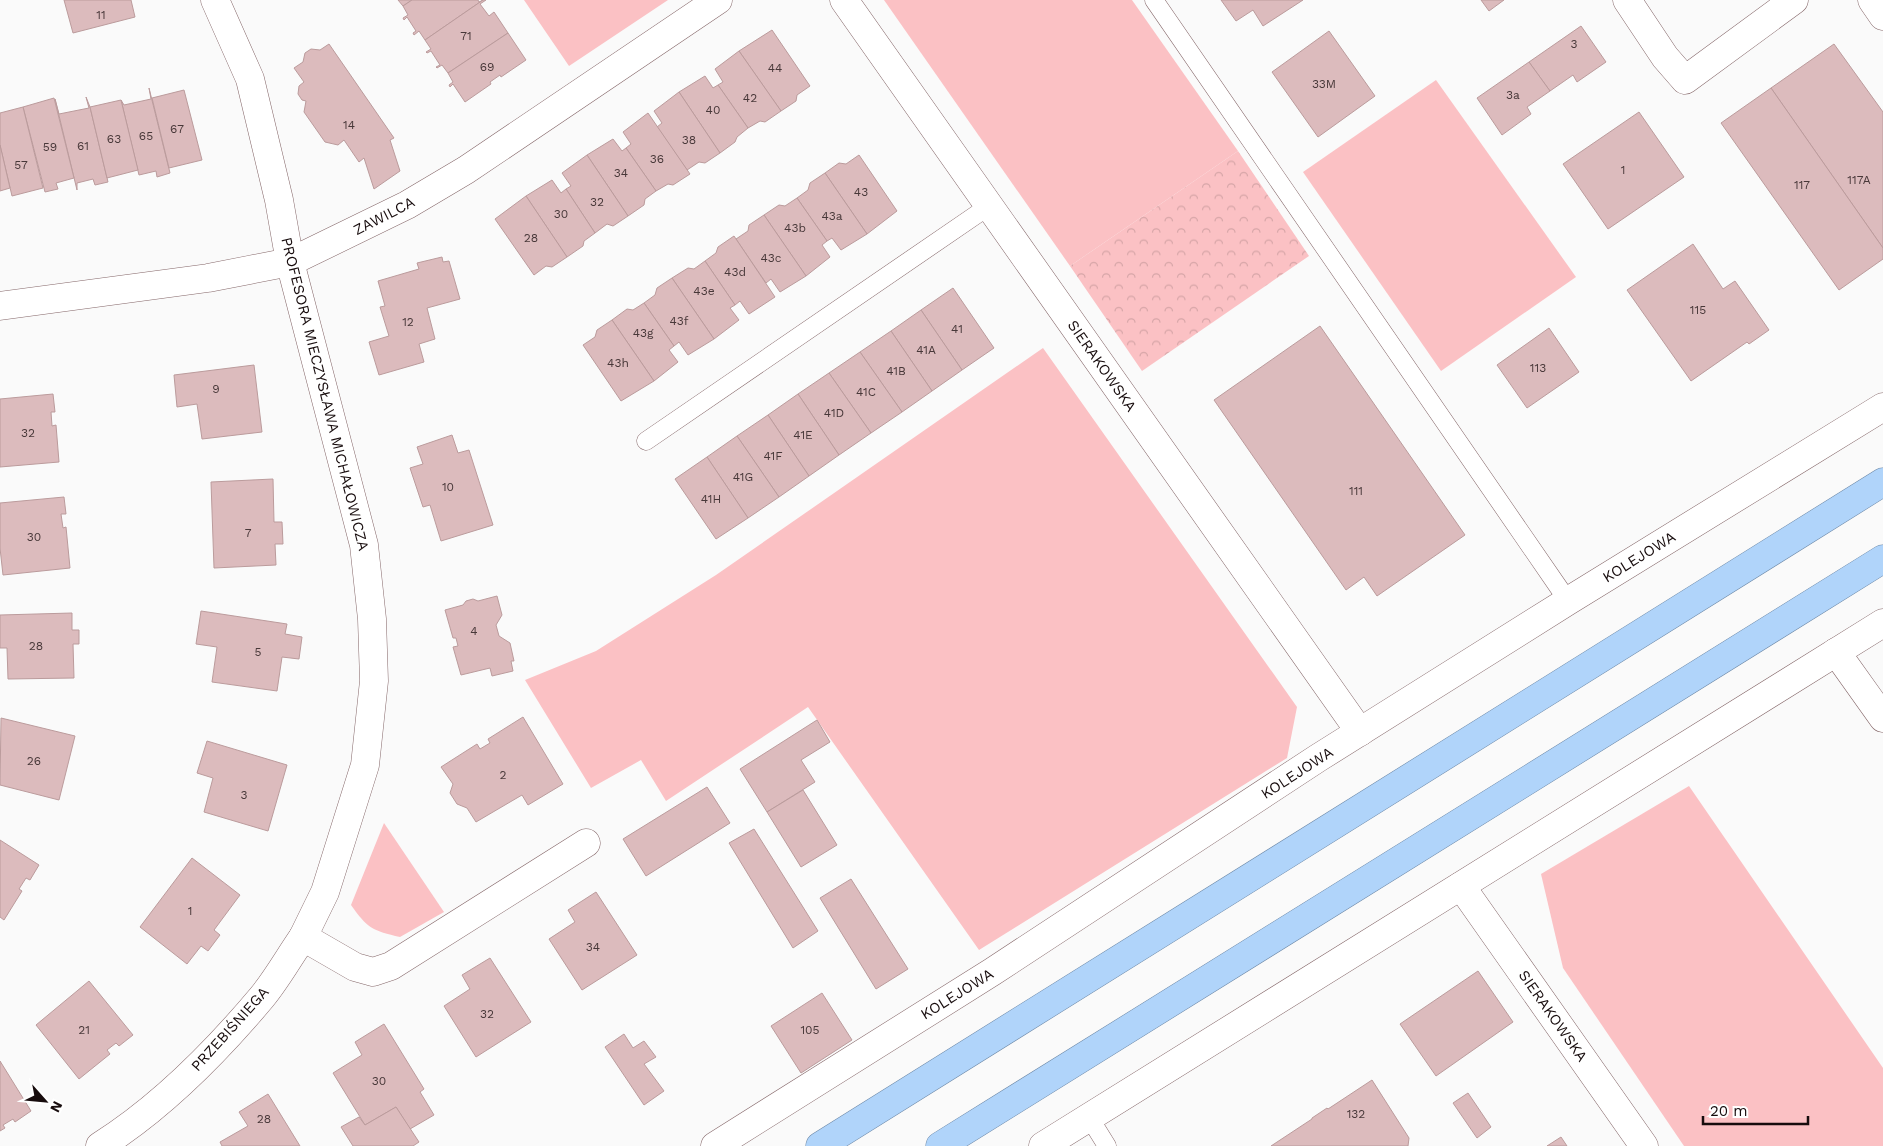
<svg xmlns="http://www.w3.org/2000/svg" width="1883" height="1146" font-family="'Work Sans',sans-serif">
	<style>
		.grass { fill: #fbc1c4 }
		.forest { fill: url(#forest-crowns) }
		.building { fill: #dcbbbd; stroke: #bb9b9c }
		.lines { fill: none; stroke-linecap: round; stroke-linejoin: round }
		.service-casing { stroke: #856769; stroke-width: 19 }
		.minor-casing { stroke: #856769; stroke-width: 29 }
		.trunk-casing { stroke: #6d88a6; stroke-width: 29 }
		.service { stroke: #fff; stroke-width: 18 }
		.minor { stroke: #fff; stroke-width: 28 }
		.trunk { stroke: #b0d4fa; stroke-width: 28 }
		.labels { text-anchor: middle; stroke-width: 4; stroke-linejoin: round; paint-order: stroke }
		.number-label { font-size: 12px; fill: #483839 }
		.street-label { font-size: 15px; fill: #170c0d; stroke: #fff }
	</style>
	<defs>
		<pattern id="forest-crowns" width="20" height="18" patternUnits="userSpaceOnUse" patternTransform="scale(1.25)"><rect width="20" height="18" fill="#fbc1c4"/><path d="M2 6a3 3 0 1 1 6 0M12 15a3 3 0 1 1 6 0" fill="none" stroke="#d6a5a7"/></pattern>
	</defs>
	<rect width="100%" height="100%" fill="#fafafa"/>
	<g class="grass">
		<path d="M524,0H668L569,66Z"/>
		<path d="M884,0H1132L1238,151L1070,266Z"/>
		<path d="M1436,80L1576,277L1441,371L1303,172Z"/>
		<path d="M1043,348L1297,707L1287,758L979,950L808,707L666,801L641,760L591,788L525,680L596,651L716,575Z"/>
		<path d="M1689,786L1883,1068V1146H1684L1563,968L1541,874Z"/>
		<path d="M384,823L444,912L400,937C373,931 367,928 351,905Z"/>
	</g>
	<path class="forest" d="M1238,151L1309,256L1142,371L1070,266Z"/>
	<g class="building">
		<path d="M64,0H131L135,17L73,33Z"/>
		<path d="M398,0H412L403,6Z"/>
		<path d="M412,0H478L479,2L483,0L425,40L419,31L414,35L413,33L416,31L407,17L404,20L403,18L408,15L403,6Z"/>
		<path d="M483,0H486L480,4L489,16L494,12L508,33L448,73L442,65L437,68L436,67L440,65L431,51L427,53L426,52L431,49L425,40Z"/>
		<path d="M1221,0H1303L1263,26L1253,10L1236,21Z"/>
		<path d="M1481,0H1504L1489,11Z"/>
		<path d="M1581,26L1606,62L1577,82L1573,75L1550,91L1529,62Z"/>
		<path d="M772,30L810,86L797,95L796,101L781,111L739,51Z"/>
		<path d="M1329,31L1375,96L1318,137L1272,72Z"/>
		<path d="M508,33L526,60L501,77L500,75L490,82L491,84L465,102L453,84L450,87L449,85L453,82L448,73Z"/>
		<path d="M329,44L394,138L390,140L400,171L374,189L364,158L359,162L344,140L338,145L325,142L304,112L306,101L302,100L298,94L299,86L304,82L294,68L303,62L305,53L311,49L320,50Z"/>
		<path d="M1834,44L1883,112V248L1771,88Z"/>
		<path d="M739,51L781,111L765,122L760,121L748,128L718,85L723,82L715,69Z"/>
		<path d="M1529,62L1550,91L1527,107L1531,114L1502,135L1477,98Z"/>
		<path d="M705,76L713,88L718,85L748,128L737,137L735,142L720,153L679,92Z"/>
		<path d="M149,88L170,173L157,177L156,171L139,175L121,100L124,105L151,99Z"/>
		<path d="M1771,88L1883,248V259L1839,290L1721,123Z"/>
		<path d="M184,90L202,160L169,168L152,98Z"/>
		<path d="M679,92L720,153L705,163L699,162L687,170L657,127L662,123L654,111Z"/>
		<path d="M86,97L90,107L108,182L95,185L93,179L77,183V190L55,99L59,114L89,108Z"/>
		<path d="M54,98L74,178L56,183L58,189L45,192L23,107Z"/>
		<path d="M121,100L138,170L107,178L90,107Z"/>
		<path d="M23,107L43,188L12,196L0,145V113Z"/>
		<path d="M1639,112L1684,177L1608,229L1563,164Z"/>
		<path d="M648,113L690,174L673,185L668,184L656,191L626,148L631,144L623,132Z"/>
		<path d="M613,139L622,151L626,148L656,191L645,199L644,205L628,216L587,155Z"/>
		<path d="M0,145L10,188L0,191Z"/>
		<path d="M587,155L628,216L613,226L607,224L595,233L566,189L571,186L562,173Z"/>
		<path d="M859,155L897,211L867,234L825,173L839,163L846,164Z"/>
		<path d="M825,173L867,234L841,250L832,238L827,241L797,198L808,190L810,183Z"/>
		<path d="M552,180L561,193L566,189L595,233L584,241L583,246L567,257L526,196Z"/>
		<path d="M526,196L567,257L552,267L546,266L534,275L495,219Z"/>
		<path d="M797,198L827,241L822,245L830,257L806,276L764,215L779,205L785,206Z"/>
		<path d="M764,215L806,276L780,292L771,279L766,283L736,239L748,231L749,225Z"/>
		<path d="M734,236L775,297L749,314L740,301L735,305L705,261L716,253L718,247Z"/>
		<path d="M1693,244L1723,289L1735,281L1769,330L1749,344L1747,342L1691,381L1627,290Z"/>
		<path d="M442,257L443,262L449,261L460,299L427,308L435,339L419,344L424,362L379,375L369,342L389,336L380,307L385,306L378,281L419,269L417,263Z"/>
		<path d="M705,261L735,305L730,308L739,320L714,339L672,278L688,268L694,269Z"/>
		<path d="M672,278L714,339L688,355L679,342L674,346L644,303L655,295L657,288Z"/>
		<path d="M953,288L994,348L962,370L921,310Z"/>
		<path d="M644,303L674,346L669,350L678,362L654,381L612,320L627,309L633,310Z"/>
		<path d="M921,310L962,370L932,391L891,331Z"/>
		<path d="M612,320L654,381L621,401L583,345L595,337L597,330Z"/>
		<path d="M1320,326L1465,535L1377,596L1364,577L1346,590L1214,400Z"/>
		<path d="M1549,328L1579,372L1527,408L1497,365Z"/>
		<path d="M891,331L932,391L902,412L860,352Z"/>
		<path d="M860,352L902,412L871,433L829,373Z"/>
		<path d="M254,365L262,432L202,439L197,404L177,407L174,375Z"/>
		<path d="M829,373L871,433L839,455L798,394Z"/>
		<path d="M53,394L55,412H51L52,426L56,425L59,462L0,467V399Z"/>
		<path d="M798,394L839,455L809,476L768,415Z"/>
		<path d="M768,415L809,476L779,497L737,436Z"/>
		<path d="M452,435L458,453L469,450L493,525L441,541L430,505L423,507L410,468L423,464L417,447Z"/>
		<path d="M737,436L779,497L748,518L707,457Z"/>
		<path d="M707,457L748,518L716,539L675,479Z"/>
		<path d="M273,479L274,522H282L283,544H275L276,565L214,568L211,482Z"/>
		<path d="M64,497L66,514H61L63,528L66,527L70,568L3,575L0,548V503Z"/>
		<path d="M497,596L502,615L496,625L499,636L510,643L514,661H511L513,671L492,676L490,668L461,675L453,647L458,646L456,638H453L445,610L463,605L466,601L473,599L478,601Z"/>
		<path d="M201,611L287,624L285,634L302,637L299,659L282,657L277,691L212,682L217,647L196,644Z"/>
		<path d="M72,613V630H79V644H73L74,678L8,679L7,648H0V615Z"/>
		<path d="M523,717L563,784L528,805L522,795L476,822L467,808L457,804L450,793L453,784L441,767L477,744L480,749L490,743L488,739Z"/>
		<path d="M1,718L75,736L59,800L0,785Z"/>
		<path d="M817,720L830,742L801,760L815,782L767,812L740,769Z"/>
		<path d="M207,741L287,765L268,831L204,812L213,778L197,773Z"/>
		<path d="M707,787L730,823L646,876L623,839Z"/>
		<path d="M803,790L837,845L801,867L767,812Z"/>
		<path d="M754,829L818,931L793,948L729,843Z"/>
		<path d="M0,840L39,865L30,880L26,878L19,889L22,891L4,920L0,917Z"/>
		<path d="M192,858L240,895L214,930L220,935L208,951L201,946L187,964L140,927Z"/>
		<path d="M851,879L908,969L876,989L820,898Z"/>
		<path d="M596,892L637,955L582,990L549,939L575,922L568,910Z"/>
		<path d="M490,958L531,1022L476,1057L444,1006L470,989L462,975Z"/>
		<path d="M1478,971L1513,1022L1436,1076L1400,1024Z"/>
		<path d="M89,981L133,1035L119,1046L116,1043L107,1050L110,1054L79,1079L36,1025Z"/>
		<path d="M822,993L852,1040L801,1073L771,1026Z"/>
		<path d="M384,1024L424,1089L420,1092L434,1115L410,1129L396,1107L365,1125L333,1073L362,1055L355,1042Z"/>
		<path d="M624,1034L633,1048L644,1041L656,1057L644,1064L664,1091L644,1105L605,1047Z"/>
		<path d="M0,1061L31,1111L15,1122L13,1119L3,1125L5,1128L0,1131Z"/>
		<path d="M1372,1080L1409,1138L1408,1146H1271L1312,1119V1118L1327,1108L1328,1109Z"/>
		<path d="M1468,1093L1491,1127L1477,1138L1453,1103Z"/>
		<path d="M268,1094L300,1146H222L220,1142L248,1126L239,1112Z"/>
		<path d="M396,1107L419,1142L413,1146H353L341,1127L359,1117L365,1125Z"/>
		<path d="M1561,1137L1567,1146H1547Z"/>
	</g>
	<g class="lines">
		<defs>
			<g id="service">
				<path d="M1154,0L1568,601"/>
				<path d="M646,441L989,206"/>
				<path d="M1089,1117L1107,1146"/>
			</g>
			<g id="minor">
				<path d="M215,0L250,79L279,200L290,262L364,545L372,619L374,681L365,765L325,892L303,937"/>
				<path d="M844,0L1360,732"/>
				<path d="M1627,0L1665,57L1685,80L1794,0"/>
				<path d="M1872,0L1883,16"/>
				<path d="M0,306L208,278L290,262L407,205L466,170L718,0"/>
				<path d="M1836,652L1883,718"/>
				<path d="M1461,886L1644,1146"/>
				<path d="M100,1146C162,1107 215,1053 262,997C277,979 289,957 303,937L355,967L373,972L391,966L586,843"/>
				<path d="M715,1146L992,972L1318,758L1568,601L1883,407"/>
				<path d="M1043,1146L1883,623"/>
			</g>
			<g id="trunk">
				<path d="M820,1146L1883,482"/>
				<path d="M940,1146L1883,559"/>
			</g>
		</defs>
		<use href="#service" class="service-casing"/>
		<use href="#minor" class="minor-casing"/>
		<use href="#trunk" class="trunk-casing"/>
		<use href="#service" class="service"/>
		<use href="#minor" class="minor"/>
		<use href="#trunk" class="trunk"/>
	</g>
	<g class="labels">
		<g class="number-label">
			<text x="101" y="19">11</text>
			<text x="466" y="40">71</text>
			<text x="1574" y="48">3</text>
			<text x="487" y="71">69</text>
			<text x="775" y="72">44</text>
			<text x="1324" y="88">33M</text>
			<text x="1513" y="99">3a</text>
			<text x="750" y="102">42</text>
			<text x="713" y="114">40</text>
			<text x="349" y="129">14</text>
			<text x="177" y="133">67</text>
			<text x="146" y="140">65</text>
			<text x="114" y="143">63</text>
			<text x="689" y="144">38</text>
			<text x="83" y="150">61</text>
			<text x="50" y="151">59</text>
			<text x="657" y="163">36</text>
			<text x="21" y="169">57</text>
			<text x="1623" y="174">1</text>
			<text x="621" y="177">34</text>
			<text x="1859" y="184">117A</text>
			<text x="1802" y="189">117</text>
			<text x="861" y="196">43</text>
			<text x="597" y="206">32</text>
			<text x="561" y="218">30</text>
			<text x="832" y="220">43a</text>
			<text x="795" y="232">43b</text>
			<text x="531" y="242">28</text>
			<text x="771" y="262">43c</text>
			<text x="735" y="276">43d</text>
			<text x="704" y="295">43e</text>
			<text x="1698" y="314">115</text>
			<text x="679" y="325">43f</text>
			<text x="408" y="326">12</text>
			<text x="957" y="333">41</text>
			<text x="643" y="337">43g</text>
			<text x="926" y="354">41A</text>
			<text x="618" y="367">43h</text>
			<text x="1538" y="372">113</text>
			<text x="896" y="375">41B</text>
			<text x="216" y="393">9</text>
			<text x="866" y="396">41C</text>
			<text x="834" y="417">41D</text>
			<text x="28" y="437">32</text>
			<text x="803" y="439">41E</text>
			<text x="773" y="460">41F</text>
			<text x="743" y="481">41G</text>
			<text x="448" y="491">10</text>
			<text x="1356" y="495">111</text>
			<text x="711" y="503">41H</text>
			<text x="248" y="537">7</text>
			<text x="34" y="541">30</text>
			<text x="474" y="635">4</text>
			<text x="36" y="650">28</text>
			<text x="258" y="656">5</text>
			<text x="34" y="765">26</text>
			<text x="503" y="779">2</text>
			<text x="244" y="799">3</text>
			<text x="190" y="915">1</text>
			<text x="593" y="951">34</text>
			<text x="487" y="1018">32</text>
			<text x="84" y="1034">21</text>
			<text x="810" y="1034">105</text>
			<text x="379" y="1085">30</text>
			<text x="1356" y="1118">132</text>
			<text x="264" y="1123">28</text>
		</g>
		<g class="street-label">
			<text transform="translate(384 216) rotate(-27)" y="5">ZAWILCA</text>
			<text transform="translate(1102 366) rotate(55)" y="5">SIERAKOWSKA</text>
			<text transform="translate(325 394) rotate(76)" y="5">PROFESORA MIECZYSŁAWA MICHAŁOWICZA</text>
			<text transform="translate(1639 557) rotate(-32)" y="5">KOLEJOWA</text>
			<text transform="translate(1297 773) rotate(-33)" y="5">KOLEJOWA</text>
			<text transform="translate(957 994) rotate(-32)" y="5">KOLEJOWA</text>
			<text transform="translate(1553 1016) rotate(55)" y="5">SIERAKOWSKA</text>
			<text transform="translate(230 1029) rotate(-48)" y="5">PRZEBIŚNIEGA</text>
		</g>
	</g>
	<g transform="translate(45 1101) rotate(117)" stroke="#ffffff" stroke-width="4" paint-order="stroke">
	<path d="M0-4L9 19L0 12L-9 19Z" fill="#170c0d"/>
	<text y="-8" font-size="14" font-weight="bold" text-anchor="middle" fill="#170c0d">N</text>
	</g>
	<path d="M1703 1116v8h105v-8" fill="none" stroke="#170c0d" stroke-width="2.5"/>
	<text x="1710" y="1116" font-size="15" fill="#170c0d" stroke="#ffffff" stroke-width="4" paint-order="stroke">20 m</text>
</svg>
